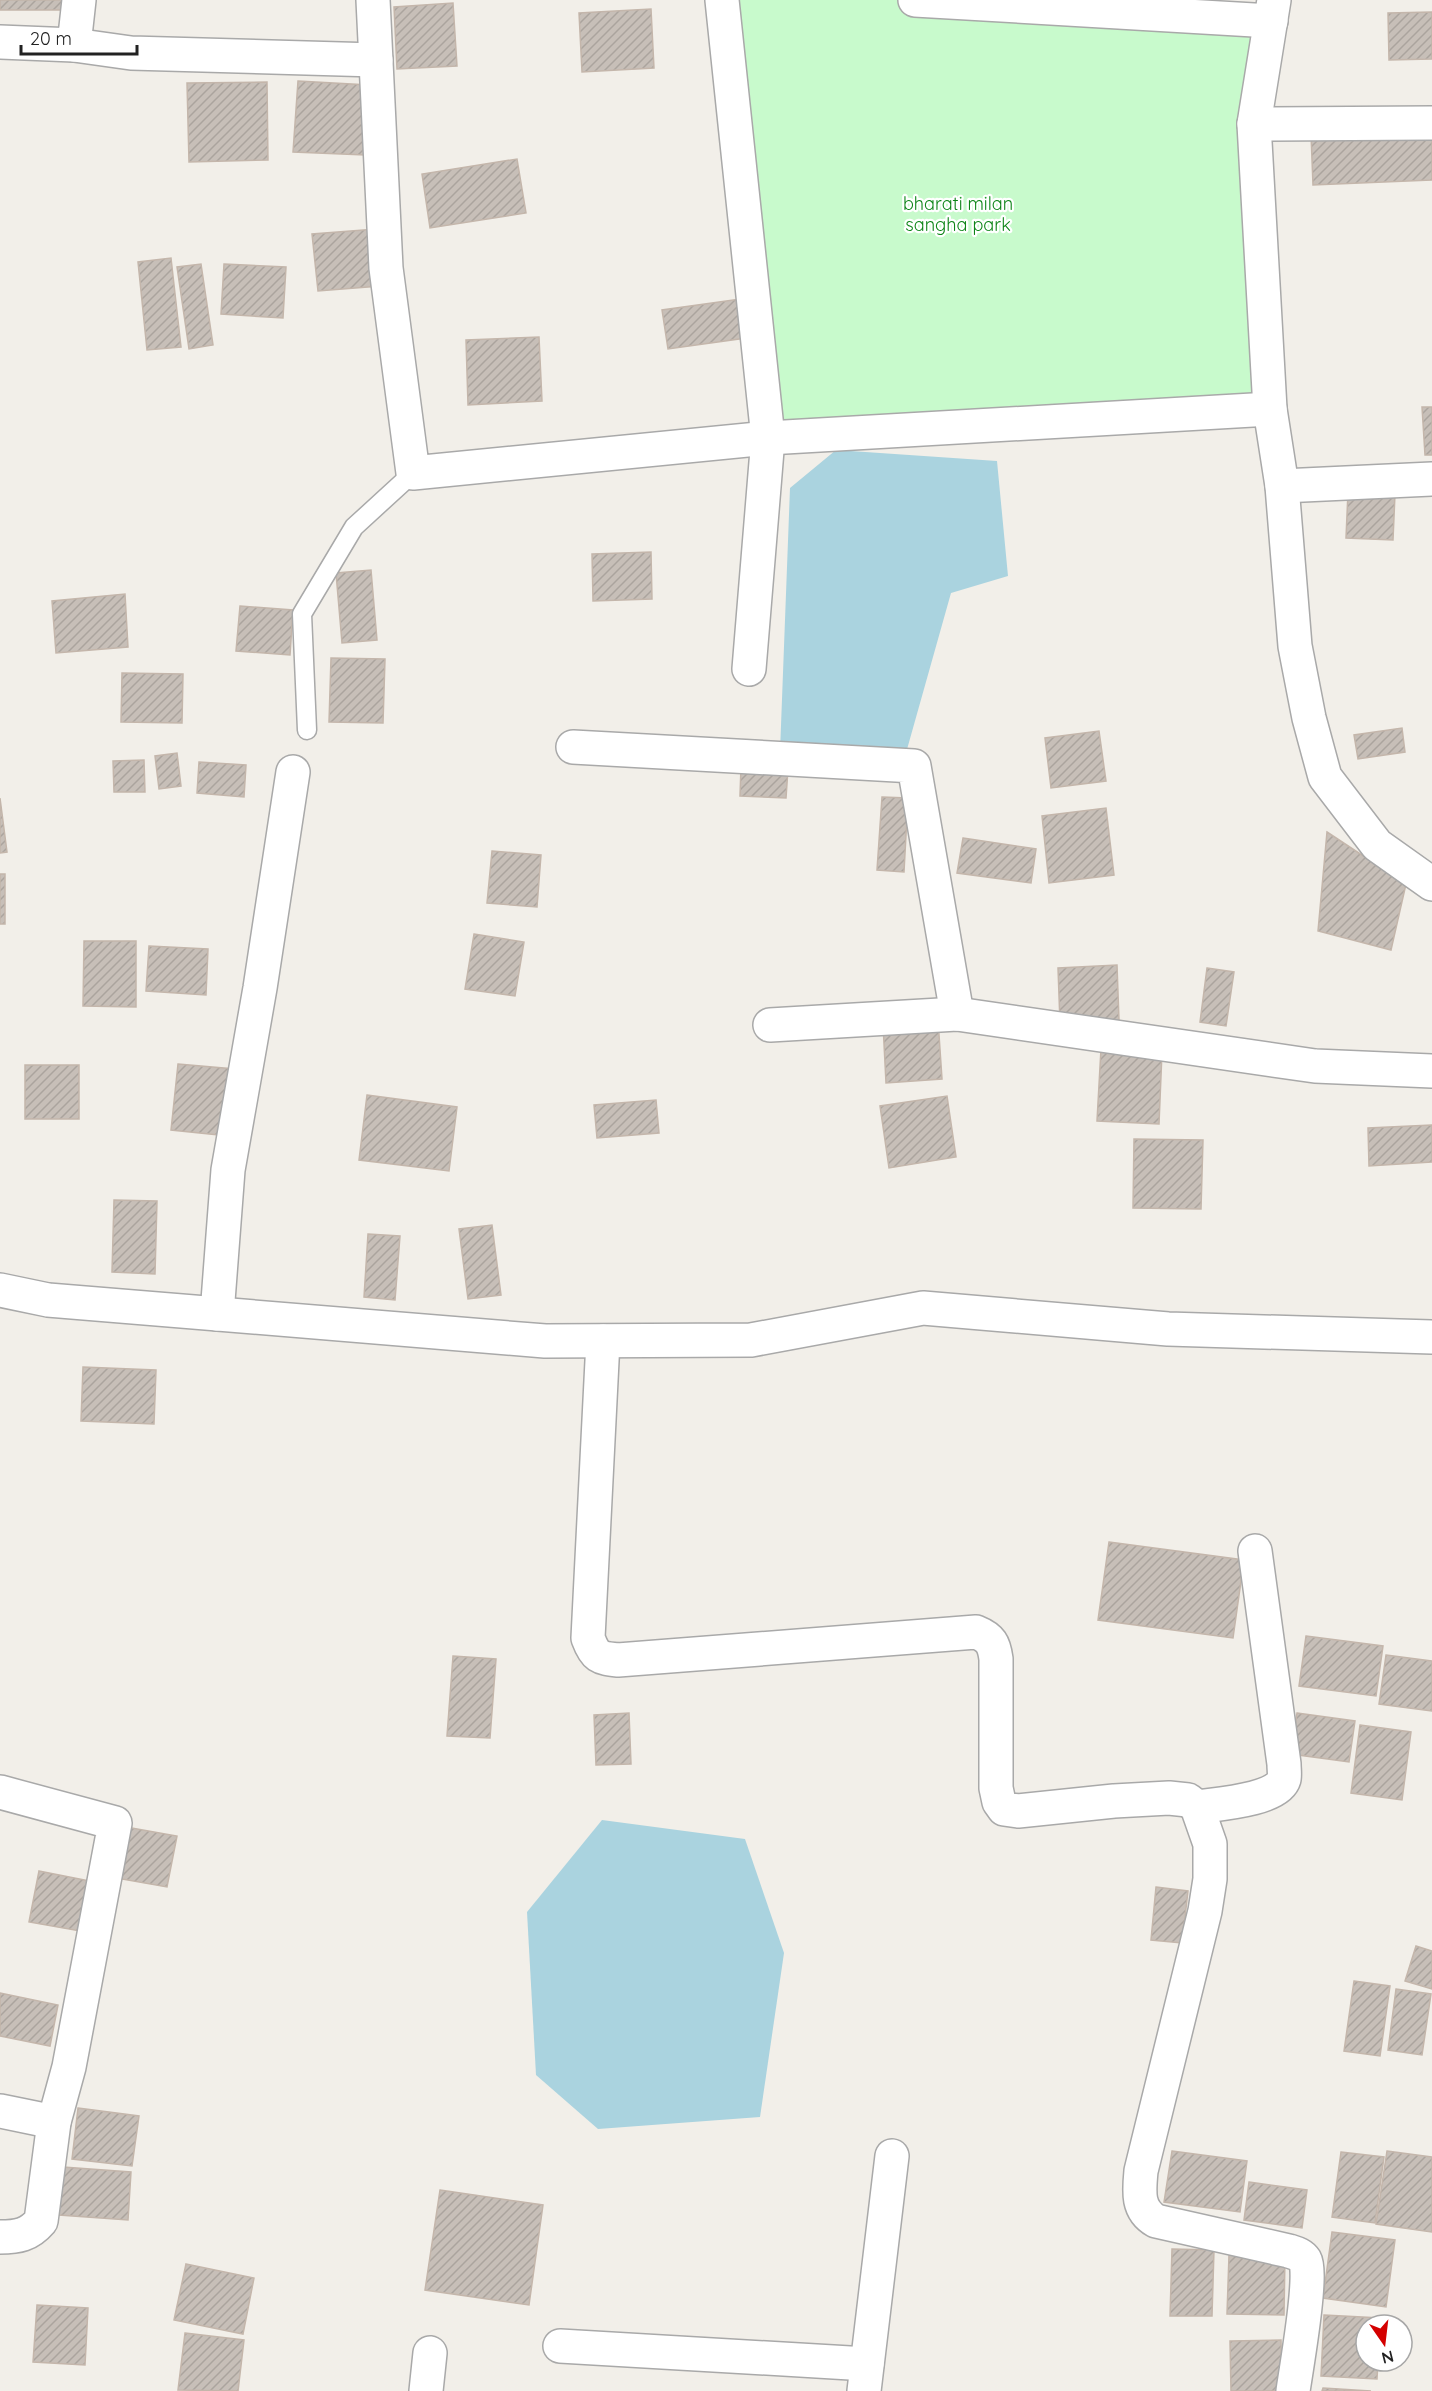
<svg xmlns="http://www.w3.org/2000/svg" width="1432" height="2391" font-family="Quicksand,sans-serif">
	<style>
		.park { fill: #c8facc }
		.water { fill: #aad3df }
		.building { fill: url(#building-hatch); stroke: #c4b6ab; stroke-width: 1.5 }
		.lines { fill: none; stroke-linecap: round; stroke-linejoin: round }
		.lane-casing { stroke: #a9a9a9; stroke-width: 21 }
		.street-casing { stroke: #a9a9a9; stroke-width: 36 }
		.lane { stroke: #fff; stroke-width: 18 }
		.street { stroke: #fff; stroke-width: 33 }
		.labels { text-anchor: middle; stroke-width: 4.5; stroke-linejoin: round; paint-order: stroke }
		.park-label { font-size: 18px; fill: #0c8416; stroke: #fff }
	</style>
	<defs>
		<pattern id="building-hatch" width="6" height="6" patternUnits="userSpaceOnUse" patternTransform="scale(1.5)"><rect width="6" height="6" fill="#c7bfb8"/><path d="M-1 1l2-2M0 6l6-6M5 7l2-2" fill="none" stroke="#aba49e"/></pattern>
	</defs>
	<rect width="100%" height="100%" fill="#f2efe9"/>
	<path class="park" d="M722,0H915L1271,21L1270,409L768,438Z"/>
	<g class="water">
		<path d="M836,450L997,461L1008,576L951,593L904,760L780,752L790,488Z"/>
		<path d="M602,1820L745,1839L784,1953L760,2117L598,2129L536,2075L527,1912Z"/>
	</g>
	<g class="building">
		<rect x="0" y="0" width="69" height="10"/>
		<path d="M453,3L457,66L397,69L394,7Z"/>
		<path d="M651,9L654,68L582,72L579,13Z"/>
		<path d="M1432,12V59L1389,60L1388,13Z"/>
		<path d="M298,81L369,85L365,155L293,152Z"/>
		<path d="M267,82L268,160L189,162L187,83Z"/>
		<path d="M1432,128V180L1313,185L1311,134Z"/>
		<path d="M517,159L526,213L430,228L422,174Z"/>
		<path d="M376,229L380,286L318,291L312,234Z"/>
		<path d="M171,258L181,347L147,350L138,262Z"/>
		<path d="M201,264L213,345L189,349L177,267Z"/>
		<path d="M224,264L286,267L283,318L221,314Z"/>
		<path d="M740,299L746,338L668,349L662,310Z"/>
		<path d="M539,337L542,401L468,405L466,340Z"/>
		<path d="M1422,407H1432V455H1425Z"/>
		<path d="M1348,492L1395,494L1393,540L1346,538Z"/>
		<path d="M651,552L652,599L593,601L592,554Z"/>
		<path d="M371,570L377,640L342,643L336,573Z"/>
		<path d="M125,594L128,647L56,653L52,601Z"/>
		<path d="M240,606L293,610L290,655L236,651Z"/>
		<path d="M331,658L385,659L383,723L329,722Z"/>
		<path d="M122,673L183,674L182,723L121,722Z"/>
		<path d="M1402,728L1405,752L1358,759L1354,735Z"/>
		<path d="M1099,731L1106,781L1051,788L1045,738Z"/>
		<path d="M177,753L181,786L159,789L155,756Z"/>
		<path d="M144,760L145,792H114L113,761Z"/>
		<path d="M199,762L246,765L244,797L197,793Z"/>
		<path d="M741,767L788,769L786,798L740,796Z"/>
		<path d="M882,797L908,798L904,872L877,870Z"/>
		<path d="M0,798L7,852L0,853Z"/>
		<path d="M1106,808L1114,875L1049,883L1042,816Z"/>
		<path d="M1327,832L1406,884L1391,950L1318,931Z"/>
		<path d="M963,838L1036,849L1031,883L957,873Z"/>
		<path d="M492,851L541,855L537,907L487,903Z"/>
		<rect x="0" y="874" width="5" height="50"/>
		<path d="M474,934L524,942L515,996L465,989Z"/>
		<path d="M84,941H136V1007L83,1006Z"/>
		<path d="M149,946L208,949L206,995L146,991Z"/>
		<path d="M1117,965L1119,1020L1060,1023L1058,968Z"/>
		<path d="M1207,968L1234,972L1226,1026L1200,1022Z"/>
		<path d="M938,1020L942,1079L886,1083L883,1024Z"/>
		<path d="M1101,1049L1162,1052L1159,1124L1097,1121Z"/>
		<path d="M178,1064L235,1069L228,1136L171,1130Z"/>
		<rect x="25" y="1065" width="54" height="54"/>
		<path d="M367,1095L457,1107L449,1171L359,1160Z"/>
		<path d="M947,1096L956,1157L889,1168L880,1106Z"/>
		<path d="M656,1100L659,1133L597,1138L594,1105Z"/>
		<path d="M1432,1125V1162L1369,1166L1368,1128Z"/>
		<path d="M1134,1139L1203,1140L1201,1209L1133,1208Z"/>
		<path d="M114,1200L157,1201L155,1274L112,1272Z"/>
		<path d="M492,1225L501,1295L468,1299L459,1229Z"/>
		<path d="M368,1234L400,1236L395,1300L364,1297Z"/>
		<path d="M83,1367L156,1370L154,1424L81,1421Z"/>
		<path d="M1109,1542L1244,1560L1233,1638L1098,1620Z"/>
		<path d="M1306,1636L1383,1646L1376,1696L1299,1686Z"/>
		<path d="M1386,1655L1432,1661V1711L1379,1704Z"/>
		<path d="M453,1656L496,1659L490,1738L447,1736Z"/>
		<path d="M629,1713L631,1764L596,1765L594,1715Z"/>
		<path d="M1297,1713L1355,1721L1349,1762L1291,1754Z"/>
		<path d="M1360,1725L1411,1732L1402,1800L1351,1793Z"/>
		<path d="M126,1827L177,1836L167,1887L116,1878Z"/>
		<path d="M39,1871L90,1881L80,1931L29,1922Z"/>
		<path d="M1156,1887L1188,1891L1182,1943L1151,1940Z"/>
		<path d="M1416,1946L1432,1951V1989L1405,1981Z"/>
		<path d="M1354,1981L1390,1986L1380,2056L1344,2051Z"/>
		<path d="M1396,1989L1431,1994L1422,2055L1388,2050Z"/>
		<path d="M0,1993L58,2005L50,2046L0,2036Z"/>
		<path d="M78,2108L139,2116L132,2166L72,2159Z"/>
		<path d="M1172,2151L1247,2161L1240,2212L1164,2202Z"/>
		<path d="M1387,2151L1432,2157V2232L1376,2224Z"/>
		<path d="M1341,2152L1384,2157L1375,2223L1332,2217Z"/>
		<path d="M63,2167L131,2172L128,2220L59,2215Z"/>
		<path d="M1249,2182L1307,2190L1302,2228L1244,2220Z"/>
		<path d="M440,2190L543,2205L529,2305L425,2290Z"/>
		<path d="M1332,2232L1395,2240L1386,2307L1323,2298Z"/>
		<path d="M1172,2249L1214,2250L1212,2316H1170Z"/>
		<path d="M1229,2255L1285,2256L1284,2315L1227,2314Z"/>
		<path d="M186,2264L254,2278L243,2334L174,2320Z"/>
		<path d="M37,2305L88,2308L85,2365L33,2362Z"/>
		<path d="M1324,2315L1381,2318V2325H1366V2361H1378L1377,2379L1321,2376Z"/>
		<path d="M185,2333L244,2340L238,2391L178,2390Z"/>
		<path d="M1281,2340L1282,2391H1231L1230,2341Z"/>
		<path d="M1323,2388L1371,2391H1322Z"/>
	</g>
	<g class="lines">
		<defs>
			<path id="lane" d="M307,730L302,614L354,527L413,473"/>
			<g id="street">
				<path d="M373,0L386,268L413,473L768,438L1270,409"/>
				<path d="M722,0L768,438L749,669"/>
				<path d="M915,0L1271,21"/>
				<path d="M1274,0L1254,124L1270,409L1282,486L1295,646L1309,718L1325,777L1377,845L1432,884"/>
				<path d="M0,42L74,45L79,0"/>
				<path d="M74,45L131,53L376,60"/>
				<path d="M1254,124L1432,123"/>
				<path d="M1282,486L1432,479"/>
				<path d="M573,747L914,766L957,1014"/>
				<path d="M770,1025L957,1014L1315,1066L1432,1071"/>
				<path d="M0,1290L48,1300L545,1341L751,1340L923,1308L1168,1329L1432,1337"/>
				<path d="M217,1314L228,1170L260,988L293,772"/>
				<path d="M603,1341L588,1638C595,1657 599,1658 618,1660L976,1632C991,1638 994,1644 996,1659V1788L999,1802L1004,1809L1018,1811L1114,1801L1169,1798L1188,1800L1197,1807L1210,1844V1879L1205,1911L1141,2171C1139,2192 1137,2210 1156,2221L1289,2251C1295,2253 1301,2254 1305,2260C1313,2274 1296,2370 1293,2391"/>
				<path d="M0,1792L115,1823L69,2067L54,2122L41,2221C29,2235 18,2237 0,2237"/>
				<path d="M1197,1807C1217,1804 1278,1800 1284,1779C1285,1775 1284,1769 1284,1764L1255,1551"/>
				<path d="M0,2111L54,2122"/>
				<path d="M560,2346L867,2364"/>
				<path d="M426,2391L430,2353"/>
				<path d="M864,2391L892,2156"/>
			</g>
		</defs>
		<use href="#lane" class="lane-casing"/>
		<use href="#street" class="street-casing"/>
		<use href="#lane" class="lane"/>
		<use href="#street" class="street"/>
	</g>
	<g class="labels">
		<g class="park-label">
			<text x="958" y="210">bharati milan<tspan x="958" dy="21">sangha park</tspan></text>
		</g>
	</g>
	<g transform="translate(1384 2343) rotate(166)"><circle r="28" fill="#ffffff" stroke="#a7a7a7" stroke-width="1.5"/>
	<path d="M0-4.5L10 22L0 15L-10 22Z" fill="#d40000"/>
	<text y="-9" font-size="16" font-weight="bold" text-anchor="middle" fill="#222222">N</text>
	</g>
	<path d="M21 45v9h116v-9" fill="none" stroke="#222222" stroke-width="3"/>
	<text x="30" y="45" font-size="18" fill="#222222" stroke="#ffffff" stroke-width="4.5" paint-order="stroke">20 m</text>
</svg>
